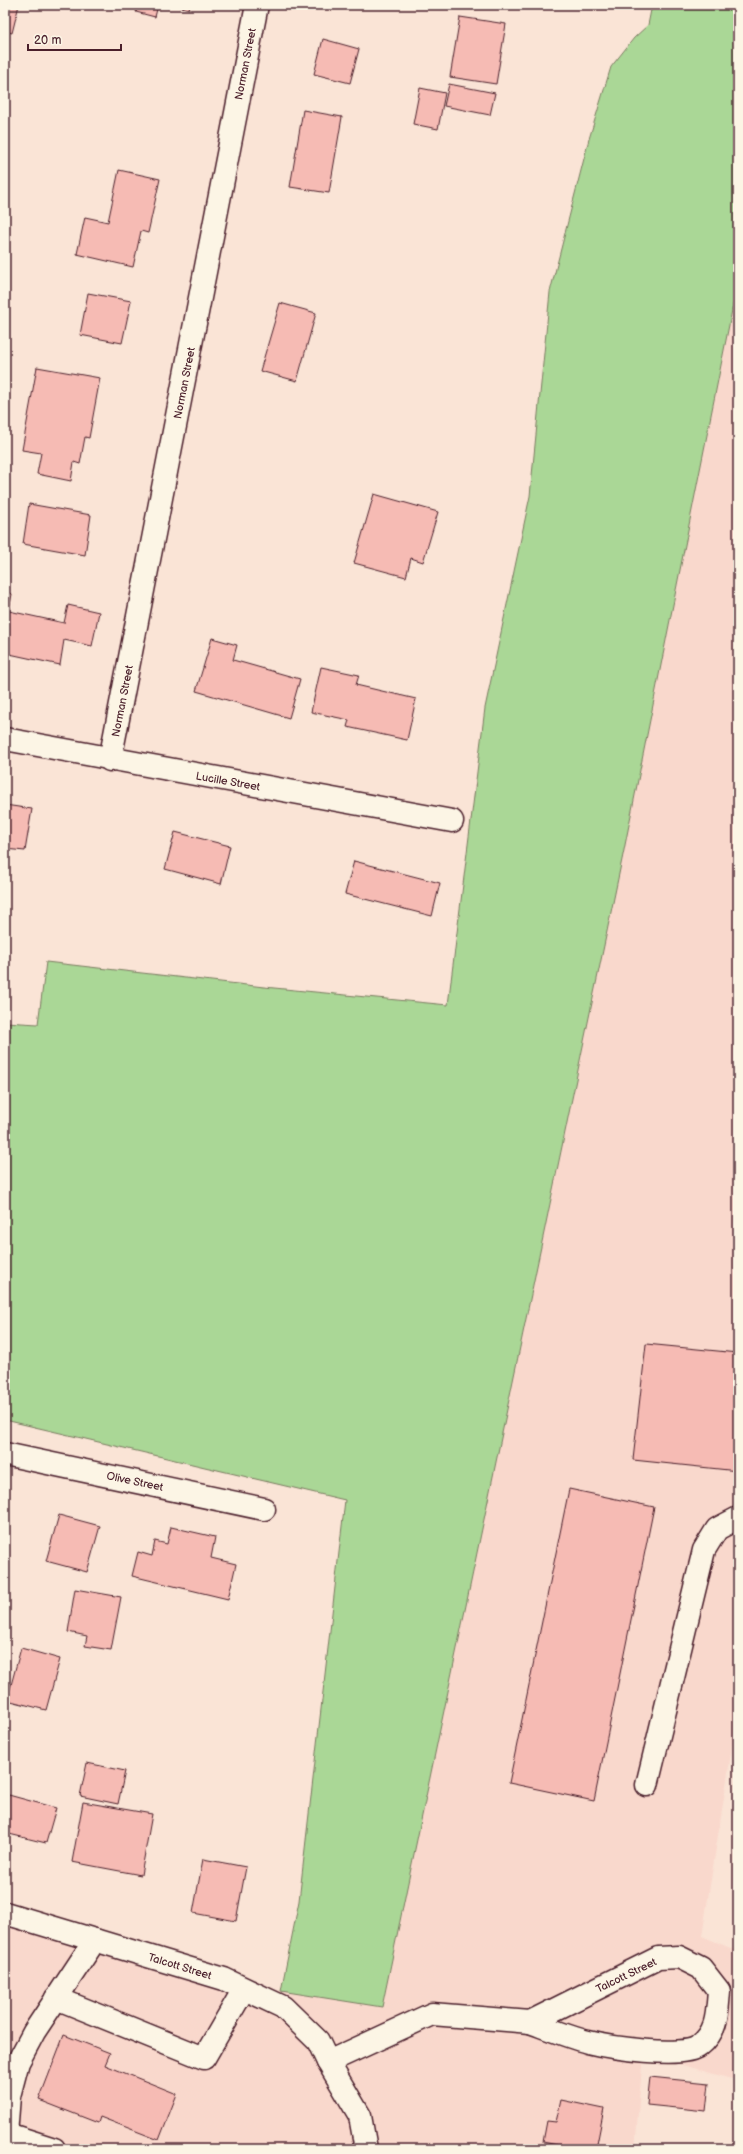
<svg xmlns="http://www.w3.org/2000/svg" width="743" height="2154" font-family="'Balsamiq Sans',sans-serif">
	<style>
		.built { fill: #f9d8cc }
		.green { fill: #aad796; stroke: #7a7b60 }
		.building { fill: #f6bbb4; stroke: #4a1f2b }
		.lines { fill: none; stroke-linecap: round; stroke-linejoin: round }
		.minor-casing { stroke: #4a1f2b; stroke-width: 25 }
		.minor { stroke: #fcf5e5; stroke-width: 22 }
		.labels { text-anchor: middle; stroke-width: 3; stroke-linejoin: round; paint-order: stroke }
		.street-label { font-size: 11px; fill: #4a1f2b; stroke: #fcf5e5 }
	</style>
	<rect width="100%" height="100%" fill="#fae4d6"/>
	<filter id="ink" filterUnits="userSpaceOnUse"><feTurbulence type="fractalNoise" baseFrequency=".025" numOctaves="2"/><feDisplacementMap in="SourceGraphic" scale="8" xChannelSelector="R" yChannelSelector="G"/><feConvolveMatrix kernelMatrix="1 2 1 2 8 2 1 2 1" color-interpolation-filters="sRGB"/></filter>
	<g filter="url(#ink)">
		<path class="built" d="M738,280V1710L702,1936L735,1950L738,1976V2049L735,2080L643,2054L635,2149H5V1917L281,1991L382,2007L624,850Z"/>
		<path class="green" d="M652,5H738V280L624,850L382,2007L281,1991L299,1901L345,1500L5,1420V1022L38,1024L46,962L264,987L448,1005L485,708L530,496L550,292L589,139L611,67L634,38L648,25Z"/>
		<g class="building">
			<path d="M5,5H19L12,33L5,31Z"/>
			<path d="M138,5H158L155,17L136,12Z"/>
			<path d="M174,5H190L189,9Z"/>
			<path d="M460,17L506,24L496,84L450,77Z"/>
			<path d="M323,39L359,49L350,83L314,74Z"/>
			<path d="M5,70L10,71L5,87Z"/>
			<path d="M449,84L495,93L490,115L444,106Z"/>
			<path d="M420,88L445,93L438,129L413,124Z"/>
			<path d="M303,110L342,117L329,193L290,187Z"/>
			<path d="M119,170L160,179L148,233L141,231L133,267L77,254L85,217L108,222Z"/>
			<path d="M88,293L131,301L122,343L80,335Z"/>
			<path d="M280,303L316,313L297,381L260,371Z"/>
			<path d="M37,367L100,378L89,438L85,437L80,464L74,462L71,481L37,474L41,453L22,450Z"/>
			<path d="M374,494L438,512L423,562L411,558L406,577L354,563Z"/>
			<path d="M29,504L91,515L85,555L23,544Z"/>
			<path d="M5,593L12,594L9,611L64,623L68,605L99,612L92,646L64,640L60,665L5,653L7,645L5,644Z"/>
			<path d="M212,638L237,645L233,660L300,679L289,718L196,691Z"/>
			<path d="M321,667L359,675L356,685L416,699L407,740L347,727L349,720L311,712Z"/>
			<path d="M5,805L32,809L25,851L5,849Z"/>
			<path d="M175,832L230,846L221,884L165,869Z"/>
			<path d="M354,861L440,883L432,916L345,894Z"/>
			<path d="M646,1344L738,1353V1471L633,1460Z"/>
			<path d="M569,1489L654,1507L594,1801L509,1783Z"/>
			<path d="M59,1515L100,1526L87,1572L46,1561Z"/>
			<path d="M171,1527L215,1537L211,1558L236,1564L228,1599L132,1576L138,1552L152,1556L155,1541L167,1544Z"/>
			<path d="M75,1589L121,1597L111,1650L85,1646L87,1636L68,1632Z"/>
			<path d="M21,1648L60,1659L46,1710L7,1700Z"/>
			<path d="M87,1763L125,1771L118,1804L80,1796Z"/>
			<path d="M5,1794L56,1808L46,1843L5,1833Z"/>
			<path d="M83,1802L152,1814L141,1875L72,1862Z"/>
			<path d="M203,1859L246,1867L236,1921L193,1913Z"/>
			<path d="M64,2035L110,2053L105,2065L177,2094L159,2140L100,2117L98,2123L39,2100Z"/>
			<path d="M650,2077L709,2083L706,2111L647,2105Z"/>
			<path d="M561,2100L604,2109L596,2149H556L557,2145L543,2142L547,2121L556,2122Z"/>
		</g>
		<g class="lines">
			<defs>
				<g id="minor">
					<path d="M5,739L452,821"/>
					<path d="M110,760L257,5"/>
					<path d="M5,1454L264,1509"/>
					<path d="M647,1785L704,1550L717,1529L738,1518"/>
					<path d="M5,1913L224,1979L283,2007L318,2041L328,2062L360,2116L366,2149"/>
					<path d="M679,1957L701,1968L719,1991C717,2013 718,2031 699,2046C684,2059 608,2047 588,2042C569,2037 549,2029 530,2022L658,1958Z"/>
					<path d="M56,1998L204,2058L244,1989"/>
					<path d="M328,2062L432,2014L530,2022"/>
					<path d="M7,2134L54,2149"/>
					<path d="M5,2147L9,2096L18,2062L34,2032L95,1940"/>
				</g>
			</defs>
			<use href="#minor" class="minor-casing"/>
			<use href="#minor" class="minor"/>
		</g>
	</g>
	<g class="labels">
		<g class="street-label">
			<text transform="translate(245 64) rotate(-79)" y="4">Norman Street</text>
			<text transform="translate(184 383) rotate(-79)" y="4">Norman Street</text>
			<text transform="translate(122 701) rotate(-79)" y="4">Norman Street</text>
			<text transform="translate(228 781) rotate(10)" y="4">Lucille Street</text>
			<text transform="translate(135 1481) rotate(12)" y="4">Olive Street</text>
			<text transform="translate(180 1966) rotate(17)" y="4">Talcott Street</text>
			<text transform="translate(626 1975) rotate(-26)" y="4">Talcott Street</text>
		</g>
	</g>
	<rect width="743" height="2154" fill="none" stroke="#fcf5e5" stroke-width="20"/>
	<rect x="10" y="10" width="723" height="2134" fill="none" stroke="#4a1f2b" stroke-width="1.5" filter="url(#ink)"/>
	<path d="M28 44v6h93v-6" fill="none" stroke="#4a1f2b" stroke-width="2"/>
	<text x="34" y="44" font-size="12" fill="#4a1f2b" stroke="#fcf5e5" stroke-width="3" paint-order="stroke">20 m</text>
</svg>
